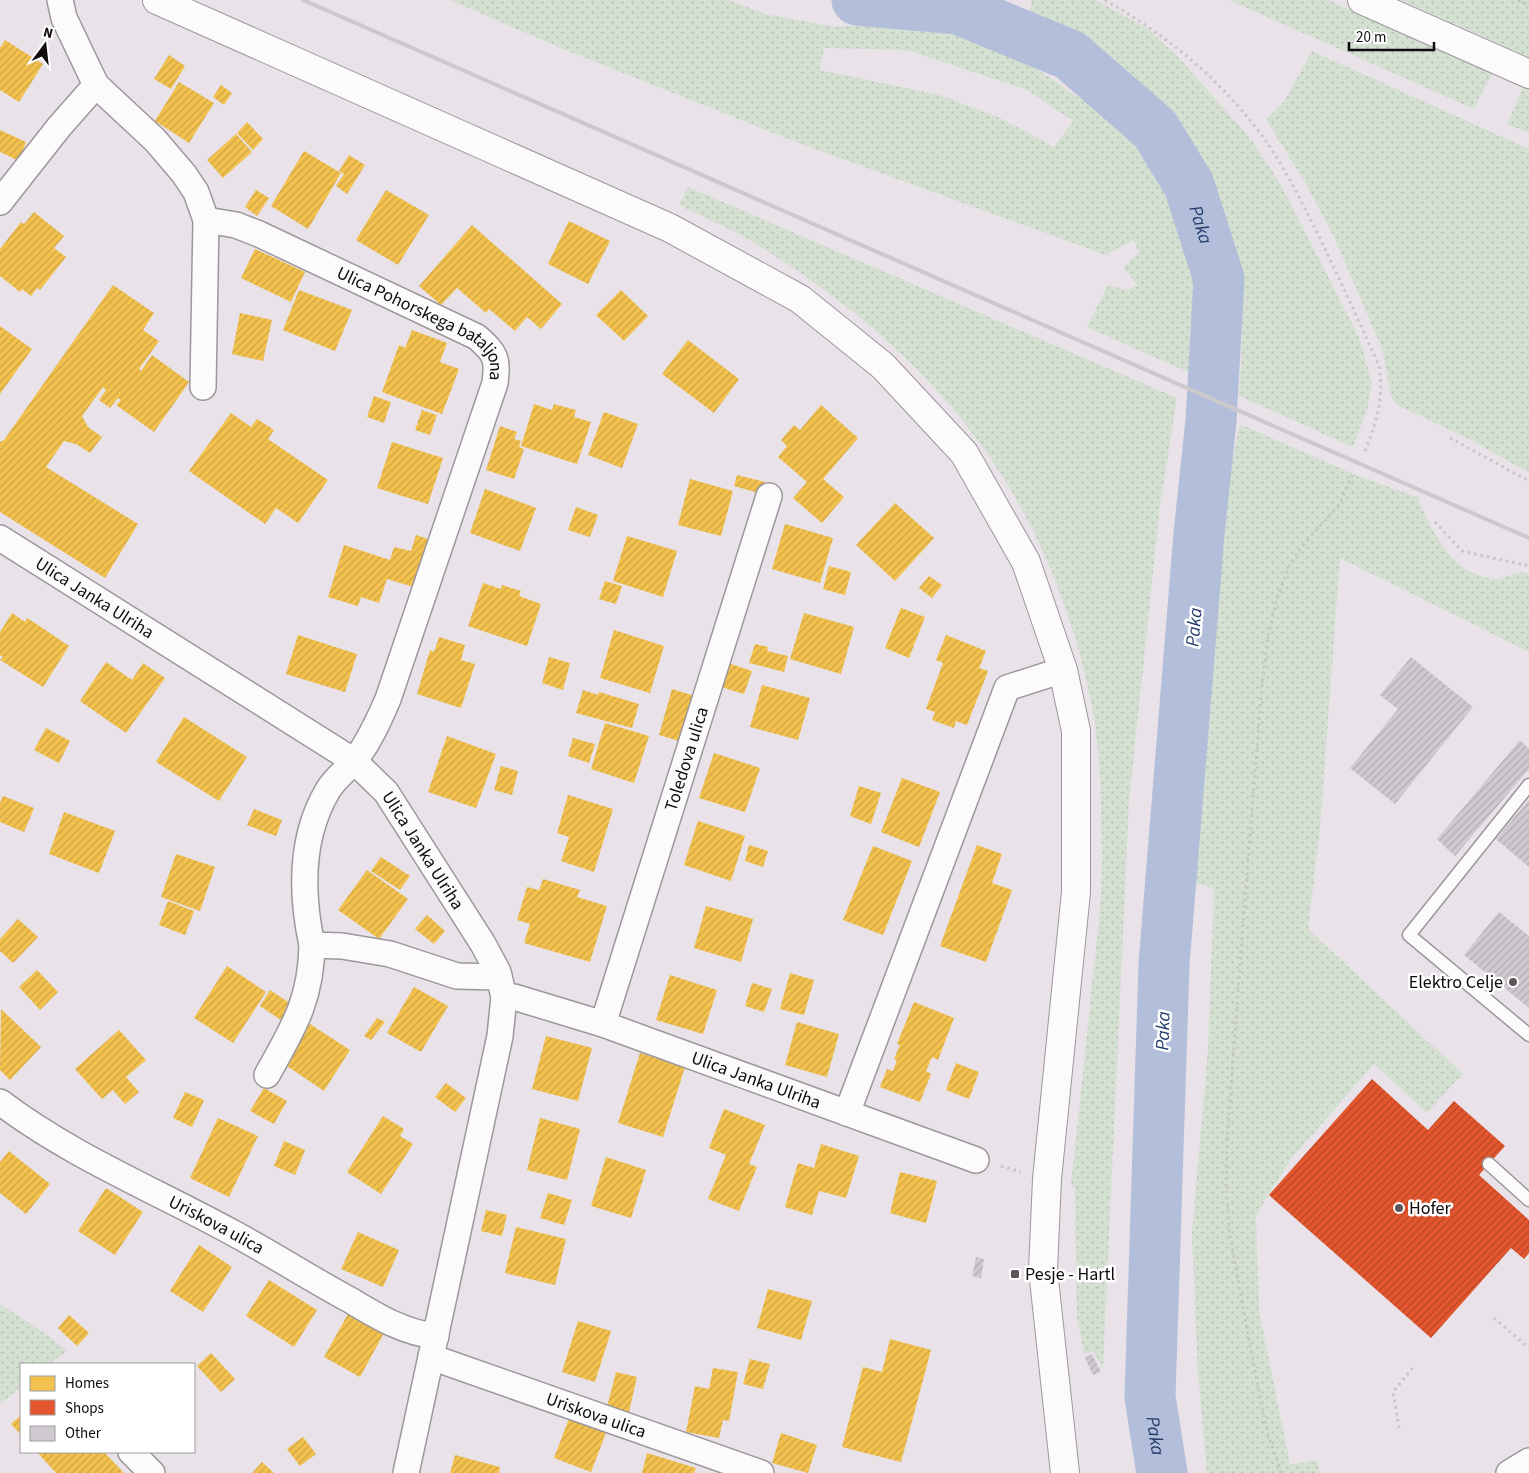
<svg xmlns="http://www.w3.org/2000/svg" width="1529" height="1473" font-family="'Source Sans 3',sans-serif">
	<style>
		.grass { fill: url(#grass-dots); fill-rule: evenodd }
		.homes { fill: url(#homes-hatch) }
		.shops { fill: url(#shops-hatch) }
		.lines { fill: none; stroke-linecap: round; stroke-linejoin: round }
		.river { stroke: #b2beda; stroke-width: 51 }
		.building { fill: url(#building-hatch) }
		.lane-casing { stroke: #9c979c; stroke-width: 15 }
		.street-casing { stroke: #9c979c; stroke-width: 28 }
		.secondary-casing { stroke: #9c979c; stroke-width: 30 }
		.path { stroke: #c7c5c6; stroke-width: 3; stroke-dasharray: 2.5 4; stroke-linecap: butt }
		.lane { stroke: #fcfbfc; stroke-width: 12 }
		.street { stroke: #fcfbfc; stroke-width: 25 }
		.secondary { stroke: #fcfbfc; stroke-width: 28 }
		.rail { stroke: #cbc9cb; stroke-width: 4 }
		.poi-dot { fill: #5b565a; stroke: #fff; stroke-width: 2 }
		.labels { text-anchor: middle; stroke-width: 5; stroke-linejoin: round; paint-order: stroke }
		.street-label { font-size: 18px; fill: #0e0a0e; stroke: #fff }
		.poi-label { font-size: 18px; fill: #0e0a0e; stroke: #fff; text-anchor: start }
		.water-label { font-size: 19px; font-style: italic; fill: #223c6b; stroke: #fff }
	</style>
	<defs>
		<pattern id="grass-dots" width="8" height="8" patternUnits="userSpaceOnUse" patternTransform="scale(1.25)"><rect width="8" height="8" fill="#d4e0d2"/><path d="M2 2h.1M6 6h.1" fill="none" stroke="#b5bfb3" stroke-width="1.8" stroke-linecap="round"/></pattern>
		<pattern id="homes-hatch" width="6" height="6" patternUnits="userSpaceOnUse" patternTransform="scale(1.25)"><rect width="6" height="6" fill="#f2c14e"/><path d="M-1 1l2-2M0 6l6-6M5 7l2-2" fill="none" stroke="#cea443"/></pattern>
		<pattern id="shops-hatch" width="6" height="6" patternUnits="userSpaceOnUse" patternTransform="scale(1.25)"><rect width="6" height="6" fill="#e4572e"/><path d="M-1 1l2-2M0 6l6-6M5 7l2-2" fill="none" stroke="#b74626"/></pattern>
		<pattern id="building-hatch" width="6" height="6" patternUnits="userSpaceOnUse" patternTransform="scale(1.25)"><rect width="6" height="6" fill="#cfcacf"/><path d="M-1 1l2-2M0 6l6-6M5 7l2-2" fill="none" stroke="#b1acb1"/></pattern>
	</defs>
	<rect width="100%" height="100%" fill="#e9e2e8"/>
	<g class="grass">
		<path d="M450,0H729L765,14L834,27L882,24L955,32L994,39L1082,100L1114,113L1140,140L1174,194L1192,244L1199,290L1203,349L1201,378L1087,327L1108,285L1127,290L1137,285L1123,268L1139,252L1133,240L1106,255L796,142L563,49ZM824,48L907,50L1027,90L1073,121L1054,147L1000,118L940,95L820,70Z"/>
		<path d="M1032,0H1096L1149,30L1181,60L1251,139L1280,183L1359,337L1372,383L1367,410L1353,447L1239,396C1242,357 1244,321 1239,282C1237,266 1229,248 1223,232C1200,161 1156,86 1090,48C1070,36 1049,28 1027,21Z"/>
		<path d="M1229,0H1328L1492,73L1474,109Z"/>
		<path d="M1401,0H1529V57Z"/>
		<path d="M1312,51L1529,149V473L1473,441L1395,404L1389,387L1383,351L1334,237L1305,182L1266,120L1285,100Z"/>
		<path d="M1524,85L1529,88V133L1507,124Z"/>
		<path d="M688,187L1177,398L1160,506L1129,802L1103,1368L1093,1351L1084,1354L1077,1317L1075,1189L1071,1184C1078,1120 1085,1057 1091,993C1096,947 1103,900 1102,854C1101,801 1101,744 1089,692C1043,483 927,347 746,238C725,226 701,216 679,205Z"/>
		<path d="M1240,424L1353,474L1417,497C1433,532 1451,576 1496,579C1509,579 1513,569 1529,574V652L1340,558L1320,829L1308,929L1463,1074L1427,1113L1374,1064L1291,1159L1256,1215L1259,1310L1290,1464L1317,1461L1320,1473H1207L1198,1374L1192,1233L1208,1049L1214,889L1186,880L1222,507Z"/>
		<path d="M0,1304L49,1336L67,1351L50,1364H21V1387L0,1404Z"/>
	</g>
	<g class="homes">
		<path d="M5,40L43,64L19,102L0,90V48Z"/>
		<path d="M169,55L185,66L171,89L154,79Z"/>
		<path d="M179,82L214,103L189,143L155,121Z"/>
		<path d="M221,85L232,93L224,105L213,97Z"/>
		<path d="M247,122L263,139L253,150L237,133Z"/>
		<path d="M0,130L26,142L19,161L0,152Z"/>
		<path d="M236,134L252,152L223,178L207,160Z"/>
		<path d="M304,151L341,173L308,229L271,206Z"/>
		<path d="M349,155L365,165L347,194L336,186L344,174L339,171Z"/>
		<path d="M256,190L269,198L257,216L245,207Z"/>
		<path d="M386,190L429,215L398,265L356,240Z"/>
		<path d="M34,212L64,236L54,248L66,257L40,290L37,288L31,296L22,289L20,292L0,276V249L21,222L24,224Z"/>
		<path d="M569,221L610,241L588,284L548,264Z"/>
		<path d="M472,225L562,304L541,329L527,317L515,331L489,309L486,313L457,288L441,305L419,286Z"/>
		<path d="M255,249L305,272L291,302L241,278Z"/>
		<path d="M113,285L154,313L143,330L159,341L139,369L141,371L152,355L189,382L154,432L116,405L121,400L118,398L110,408L99,400L106,390L103,387L82,416L88,427L102,437L90,453L76,444L64,441L46,467L138,524L105,578L0,512V442L4,440Z"/>
		<path d="M299,290L352,310L335,351L283,330Z"/>
		<path d="M621,290L648,316L624,341L596,315Z"/>
		<path d="M240,313L272,320L263,361L232,354Z"/>
		<path d="M0,326L32,349L0,394Z"/>
		<path d="M412,330L447,343L440,362L459,369L442,414L382,392L399,345L405,348Z"/>
		<path d="M688,340L739,379L714,413L662,374Z"/>
		<path d="M374,396L391,402L384,423L367,417Z"/>
		<path d="M534,404L552,410L554,404L576,410L574,417L591,422L577,464L521,446Z"/>
		<path d="M821,405L858,438L823,479L844,497L822,523L793,498L807,482L778,457L787,446L781,440L794,425L800,430Z"/>
		<path d="M422,410L437,415L430,435L415,430Z"/>
		<path d="M604,412L638,424L622,468L588,455Z"/>
		<path d="M231,413L251,427L257,419L274,430L268,439L328,480L298,523L276,508L265,524L189,471Z"/>
		<path d="M500,426L517,432L514,439L521,441L519,447L524,449L514,479L486,470Z"/>
		<path d="M392,442L443,458L428,504L377,488Z"/>
		<path d="M737,475L765,482L762,494L734,486Z"/>
		<path d="M690,479L733,491L721,536L678,525Z"/>
		<path d="M485,489L536,508L520,551L470,533Z"/>
		<path d="M895,503L934,538L895,581L856,545Z"/>
		<path d="M576,507L598,515L590,537L568,530Z"/>
		<path d="M785,524L833,538L820,583L772,569Z"/>
		<path d="M416,535L431,540L417,588L387,579L379,603L361,597L358,606L328,597L344,545L390,560L394,547L411,551Z"/>
		<path d="M627,536L677,551L663,597L613,581Z"/>
		<path d="M829,566L851,572L845,595L823,589Z"/>
		<path d="M929,576L942,585L932,598L919,588Z"/>
		<path d="M605,581L622,586L616,604L599,599Z"/>
		<path d="M483,583L501,589L502,585L521,591L519,596L541,604L527,646L468,626Z"/>
		<path d="M901,608L925,617L909,658L885,648Z"/>
		<path d="M12,613L25,622L27,618L32,621L69,646L43,687L0,660L3,657L0,655V632Z"/>
		<path d="M804,613L854,627L841,674L790,659Z"/>
		<path d="M614,630L664,646L650,693L600,678Z"/>
		<path d="M298,635L357,654L345,692L286,674Z"/>
		<path d="M946,635L986,651L979,668L988,671L967,725L956,721L954,728L932,720L935,712L926,709L943,663L936,660Z"/>
		<path d="M439,637L465,645L461,660L475,664L461,708L417,694L430,650L434,652Z"/>
		<path d="M755,644L768,647L767,651L788,656L784,672L749,663Z"/>
		<path d="M549,657L570,663L563,690L542,683Z"/>
		<path d="M106,662L132,680L143,663L165,678L126,733L80,701Z"/>
		<path d="M728,663L752,671L744,694L721,687Z"/>
		<path d="M762,685L810,698L798,740L750,727Z"/>
		<path d="M672,689L695,696L682,742L659,735Z"/>
		<path d="M583,690L598,695L599,692L639,704L632,728L576,713Z"/>
		<path d="M184,717L247,757L219,801L156,762Z"/>
		<path d="M605,723L649,736L634,783L591,769Z"/>
		<path d="M46,728L70,741L59,763L34,750Z"/>
		<path d="M447,736L496,754L476,808L428,792Z"/>
		<path d="M573,738L595,744L589,763L568,756Z"/>
		<path d="M714,753L760,768L745,812L699,798Z"/>
		<path d="M501,766L518,771L512,795L494,790Z"/>
		<path d="M902,778L940,792L919,847L881,832Z"/>
		<path d="M859,786L881,793L871,824L850,816Z"/>
		<path d="M568,795L613,809L594,872L561,861L569,837L557,833Z"/>
		<path d="M3,796L34,808L24,832L0,822V803Z"/>
		<path d="M254,809L282,820L276,836L247,825Z"/>
		<path d="M64,812L115,831L99,873L49,854Z"/>
		<path d="M698,821L745,836L731,881L684,865Z"/>
		<path d="M749,845L768,851L763,867L745,861Z"/>
		<path d="M977,845L1002,854L992,883L1012,890L986,962L940,946Z"/>
		<path d="M873,846L912,861L883,935L843,920Z"/>
		<path d="M176,854L215,867L200,911L161,897Z"/>
		<path d="M381,857L410,876L400,890L371,871Z"/>
		<path d="M367,870L408,899L379,939L338,910Z"/>
		<path d="M543,879L580,890L577,897L607,906L590,962L524,943L530,924L517,920L527,887L539,890Z"/>
		<path d="M168,901L194,911L185,935L159,925Z"/>
		<path d="M706,906L753,919L741,962L694,948Z"/>
		<path d="M427,915L445,931L434,944L415,929Z"/>
		<path d="M18,919L38,937L13,963L0,951V939Z"/>
		<path d="M227,966L266,992L233,1043L194,1018Z"/>
		<path d="M37,970L58,992L40,1010L19,987Z"/>
		<path d="M790,973L814,980L804,1015L780,1009Z"/>
		<path d="M670,975L717,990L703,1034L656,1020Z"/>
		<path d="M752,983L772,989L764,1012L745,1006Z"/>
		<path d="M414,987L448,1006L421,1052L387,1033Z"/>
		<path d="M270,990L291,1004L281,1020L260,1006Z"/>
		<path d="M914,1002L954,1018L938,1060L932,1057L926,1071L931,1074L920,1102L880,1087L887,1069L893,1071L897,1060L894,1059L900,1045L897,1044Z"/>
		<path d="M1,1009L41,1047L10,1080L0,1070Z"/>
		<path d="M377,1018L385,1022L371,1040L364,1036Z"/>
		<path d="M797,1022L839,1034L827,1077L785,1065Z"/>
		<path d="M310,1024L350,1050L324,1091L284,1064Z"/>
		<path d="M119,1030L146,1060L126,1077L139,1092L125,1104L113,1090L102,1099L75,1069Z"/>
		<path d="M546,1036L592,1048L578,1101L532,1089Z"/>
		<path d="M640,1053L685,1067L663,1137L618,1123Z"/>
		<path d="M956,1063L979,1072L969,1099L946,1090Z"/>
		<path d="M446,1083L466,1098L455,1112L435,1097Z"/>
		<path d="M264,1088L287,1101L274,1124L250,1111Z"/>
		<path d="M185,1092L204,1100L192,1127L173,1118Z"/>
		<path d="M724,1109L765,1125L749,1164L757,1167L739,1211L708,1199L726,1155L709,1148Z"/>
		<path d="M383,1116L404,1129L400,1136L413,1144L381,1194L347,1172Z"/>
		<path d="M218,1118L258,1136L229,1197L190,1178Z"/>
		<path d="M540,1118L580,1129L567,1180L527,1170Z"/>
		<path d="M284,1141L305,1150L295,1175L274,1166Z"/>
		<path d="M821,1144L859,1156L846,1198L819,1191L812,1215L785,1207L798,1163L814,1168Z"/>
		<path d="M9,1151L50,1184L26,1214L0,1193V1162Z"/>
		<path d="M606,1157L646,1170L631,1218L591,1206Z"/>
		<path d="M900,1172L937,1181L926,1223L890,1213Z"/>
		<path d="M106,1188L143,1212L115,1255L78,1231Z"/>
		<path d="M548,1193L572,1200L564,1225L540,1218Z"/>
		<path d="M486,1210L507,1215L502,1236L481,1231Z"/>
		<path d="M516,1227L566,1239L555,1285L505,1273Z"/>
		<path d="M358,1232L399,1250L383,1287L341,1269Z"/>
		<path d="M199,1245L232,1267L203,1312L170,1291Z"/>
		<path d="M269,1280L317,1310L294,1347L246,1316Z"/>
		<path d="M768,1289L812,1301L801,1340L757,1328Z"/>
		<path d="M348,1314L384,1333L360,1377L324,1357Z"/>
		<path d="M69,1315L89,1333L77,1346L58,1328Z"/>
		<path d="M578,1321L611,1331L595,1382L562,1372Z"/>
		<path d="M890,1339L931,1350L901,1462L842,1447L863,1367L882,1372Z"/>
		<path d="M211,1353L235,1379L221,1392L197,1366Z"/>
		<path d="M750,1359L770,1364L763,1389L743,1384Z"/>
		<path d="M713,1368L738,1372L729,1421L723,1420L719,1438L686,1432L695,1386L709,1389Z"/>
		<path d="M616,1372L637,1377L629,1412L607,1407Z"/>
		<path d="M21,1415V1435L11,1424Z"/>
		<path d="M570,1416L607,1430L591,1472L554,1458Z"/>
		<path d="M781,1433L817,1445L808,1473L772,1463Z"/>
		<path d="M303,1437L316,1454L300,1466L287,1449Z"/>
		<path d="M37,1452H104L124,1473H56Z"/>
		<path d="M647,1453L696,1468L694,1473H642Z"/>
		<path d="M455,1455L500,1467L499,1473H450Z"/>
		<path d="M262,1462L274,1473H252Z"/>
	</g>
	<path class="shops" d="M1372,1079L1428,1130L1454,1101L1505,1146L1479,1175L1529,1220V1253L1524,1259L1511,1248L1431,1338L1269,1195Z"/>
	<g class="lines">
		<path class="river" id="s1" d="M857,0L958,9L1070,55L1155,129L1189,185L1219,279L1211,421L1199,534L1164,964L1150,1397L1162,1473"/>
	</g>
	<g class="building">
		<path d="M1411,657L1473,707L1395,804L1350,768L1398,709L1380,695Z"/>
		<path d="M1520,740L1529,749V769L1455,856L1437,839Z"/>
		<path d="M1529,800V867L1496,839Z"/>
		<path d="M1499,912L1529,936V1008L1464,955Z"/>
		<path d="M976,1257L984,1259L981,1278L972,1276Z"/>
		<path d="M1092,1354L1101,1372L1093,1375L1085,1358Z"/>
	</g>
	<g class="lines">
		<defs>
			<g id="lane">
				<path d="M1529,785L1409,935L1529,1035"/>
				<path d="M1489,1164L1529,1200"/>
			</g>
			<g id="street">
				<path id="s2" d="M60,0L64,18L96,85L155,140L184,174L196,192L206,220L236,225L259,234L477,337C496,354 498,358 495,383L388,699C379,720 370,740 356,759C347,770 335,778 328,790C300,837 301,894 312,945L342,946L390,954L457,976L499,977"/>
				<path d="M0,202L59,127L96,85"/>
				<path d="M203,387L206,220"/>
				<path id="s3" d="M0,538L354,761L386,792L483,944L498,972L504,997L500,1036L406,1473"/>
				<path id="s4" d="M504,997H514L603,1024L976,1160"/>
				<path id="s5" d="M603,1024L769,496"/>
				<path d="M267,1075C293,1028 311,1001 312,945"/>
				<path id="s6" d="M0,1102C71,1156 157,1191 235,1234C274,1255 311,1279 350,1300C377,1316 404,1333 436,1336"/>
				<path d="M847,1113L1007,688L1063,670"/>
				<path id="s7" d="M431,1357L761,1473"/>
				<path d="M131,1452L152,1473"/>
				<path d="M1509,1473L1529,1461"/>
			</g>
			<g id="secondary">
				<path d="M157,0L670,228L800,299L883,366L964,453L1026,562L1063,670L1076,731V892L1047,1179L1043,1270L1065,1473"/>
				<path d="M1362,0L1529,74"/>
			</g>
		</defs>
		<use href="#lane" class="lane-casing"/>
		<use href="#street" class="street-casing"/>
		<use href="#secondary" class="secondary-casing"/>
		<g class="path">
			<path d="M1105,0C1167,36 1216,75 1260,133C1284,165 1302,203 1320,238C1340,281 1360,323 1379,366C1384,398 1377,421 1365,451"/>
			<path d="M1518,0L1529,5"/>
			<path d="M1450,438L1529,481"/>
			<path d="M1435,522L1462,551L1529,566"/>
			<path d="M1001,1166L1021,1172"/>
			<path d="M1494,1318L1529,1348"/>
			<path d="M1399,1428L1393,1392L1415,1365"/>
			<path d="M1281,1473L1267,1431L1249,1340L1230,1236L1226,1188L1227,1143L1243,924L1262,685L1268,637L1277,598L1290,564L1304,544L1338,506L1353,474"/>
		</g>
		<use href="#lane" class="lane"/>
		<use href="#street" class="street"/>
		<use href="#secondary" class="secondary"/>
		<path class="rail" d="M303,0L1529,538"/>
	</g>
	<g class="poi-dot">
		<circle cx="1513" cy="982" r="5"/>
		<circle cx="1399" cy="1208" r="5"/>
		<rect x="1010" y="1269" width="10" height="10" rx="2.5"/>
	</g>
	<g class="labels">
		<g class="street-label">
			<text dy="6" stroke="none"><textPath href="#s2" startOffset="514">Ulica Pohorskega bataljona</textPath></text>
			<text dy="6" stroke="none"><textPath href="#s3" startOffset="112">Ulica Janka Ulriha</textPath></text>
			<text dy="6" stroke="none"><textPath href="#s5" startOffset="278">Toledova ulica</textPath></text>
			<text dy="6" stroke="none"><textPath href="#s3" startOffset="532">Ulica Janka Ulriha</textPath></text>
			<text dy="6" stroke="none"><textPath href="#s4" startOffset="266">Ulica Janka Ulriha</textPath></text>
			<text dy="6" stroke="none"><textPath href="#s6" startOffset="249">Uriskova ulica</textPath></text>
			<text dy="6" stroke="none"><textPath href="#s7" startOffset="175">Uriskova ulica</textPath></text>
		</g>
		<g class="poi-label">
			<text x="1503" y="988" text-anchor="end">Elektro Celje</text>
			<text x="1409" y="1214">Hofer</text>
			<text x="1025" y="1280">Pesje - Hartl</text>
		</g>
		<g class="water-label">
			<text dy="7" stroke="none"><textPath href="#s1" startOffset="442">Paka</textPath></text>
			<text transform="translate(1193 627) rotate(-85)" y="7">Paka</text>
			<text transform="translate(1162 1031) rotate(-88)" y="7">Paka</text>
			<text dy="7" stroke="none"><textPath href="#s1" startOffset="1659">Paka</textPath></text>
		</g>
	</g>
	<rect x="20" y="1363" width="175" height="90" fill="#ffffff" stroke="#9f9d9f"/>
	<rect x="30" y="1376" width="25" height="15" fill="#f2c14e" stroke="#9f9d9f"/>
	<text x="65" y="1388" font-size="15" fill="#0e0a0e">Homes</text>
	<rect x="30" y="1400" width="25" height="15" fill="#e4572e" stroke="#9f9d9f"/>
	<text x="65" y="1413" font-size="15" fill="#0e0a0e">Shops</text>
	<rect x="30" y="1426" width="25" height="15" fill="#cfcacf" stroke="#9f9d9f"/>
	<text x="65" y="1438" font-size="15" fill="#0e0a0e">Other</text>
	<g transform="translate(45 45) rotate(15)" stroke="#ffffff" stroke-width="4" paint-order="stroke">
	<path d="M0-4L9 19L0 12L-9 19Z" fill="#0e0a0e"/>
	<text y="-8" font-size="14" font-weight="bold" text-anchor="middle" fill="#0e0a0e">N</text>
	</g>
	<path d="M1349 42v8h85v-8" fill="none" stroke="#0e0a0e" stroke-width="2.5"/>
	<text x="1356" y="42" font-size="15" fill="#0e0a0e" stroke="#ffffff" stroke-width="4" paint-order="stroke">20 m</text>
</svg>
